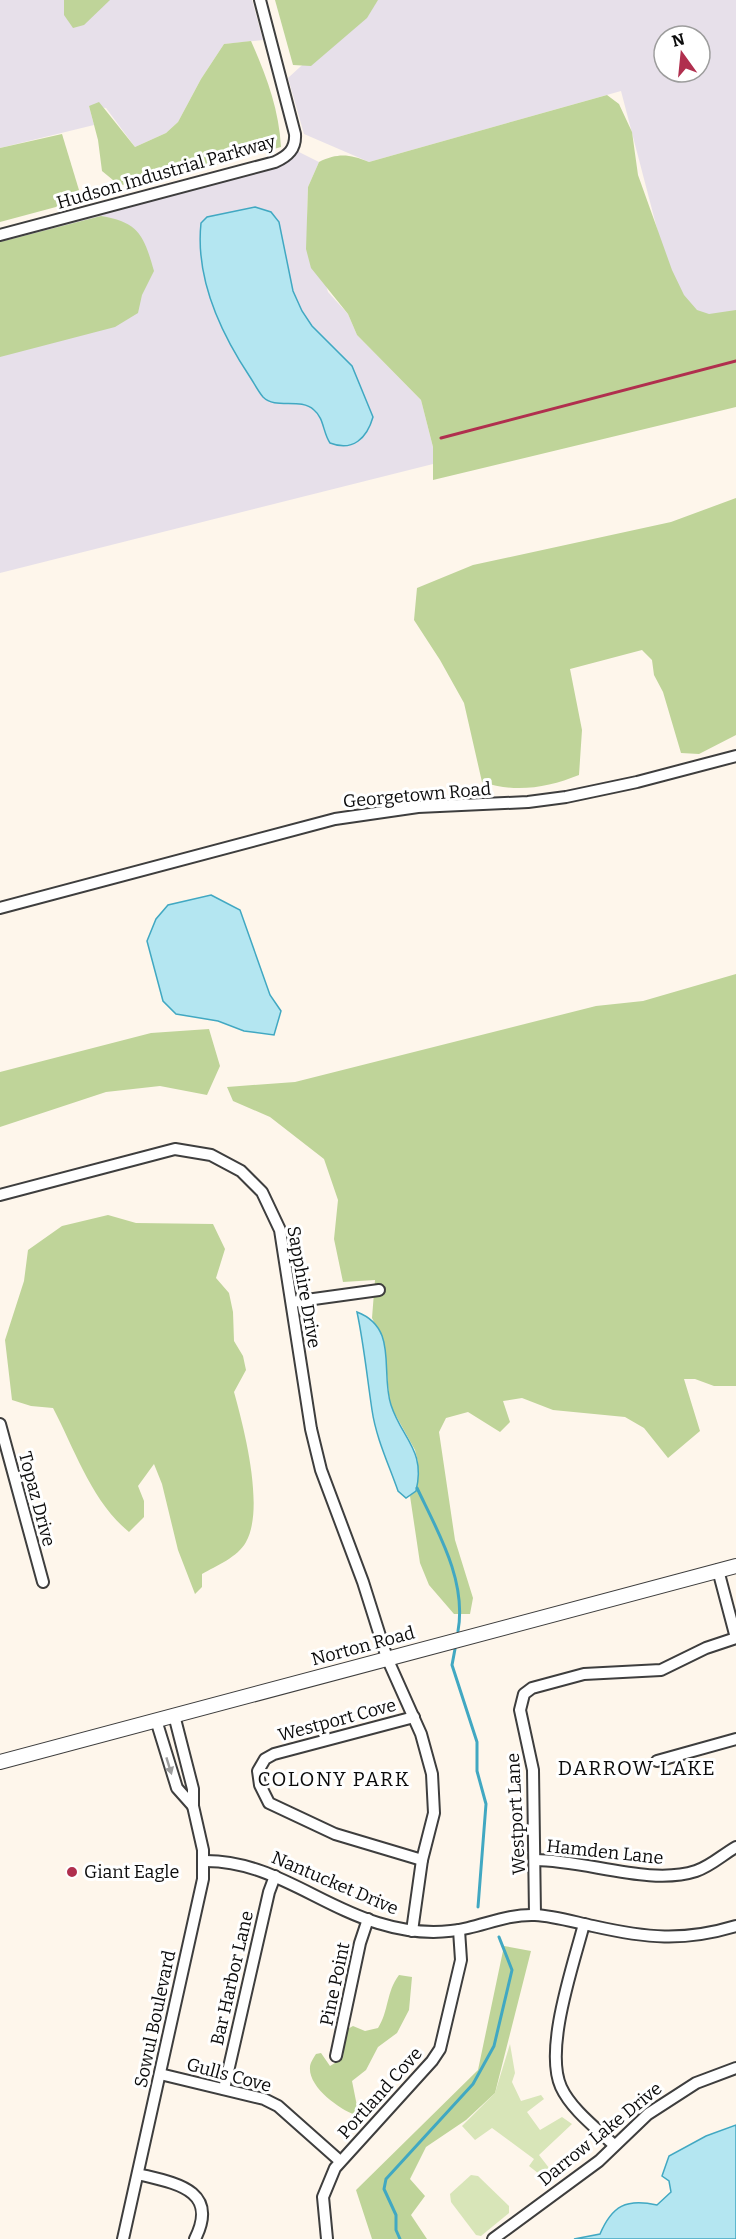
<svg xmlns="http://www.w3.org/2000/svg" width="736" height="2239" font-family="Bitter,serif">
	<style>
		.industrial { fill: #e7e0ea; fill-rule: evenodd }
		.green { fill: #d8e5b8 }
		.forest { fill: #bfd499 }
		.water { fill: #b4e6f1; stroke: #41a8c2; stroke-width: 1.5 }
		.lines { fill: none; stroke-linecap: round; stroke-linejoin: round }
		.stream { stroke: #41a8c2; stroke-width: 3 }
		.minor-casing { stroke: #3e3e3e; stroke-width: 14 }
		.tertiary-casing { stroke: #3e3e3e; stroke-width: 16 }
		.minor { stroke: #fff; stroke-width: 10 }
		.tertiary { stroke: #fff; stroke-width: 14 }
		.rail { stroke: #b02f4e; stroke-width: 3 }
		.oneway { fill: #9d9d9d }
		.poi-dot { fill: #b02f4e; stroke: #fff; stroke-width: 2 }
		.labels { text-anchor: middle; stroke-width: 6; stroke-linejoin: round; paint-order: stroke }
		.street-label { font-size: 18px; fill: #0b0b0b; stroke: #fff }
		.poi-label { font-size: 18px; fill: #0b0b0b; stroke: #fff; text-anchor: start }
		.neighbourhood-label { font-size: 20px; letter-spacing: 1.5px; fill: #0b0b0b; stroke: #fff }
	</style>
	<rect width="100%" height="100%" fill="#fef6eb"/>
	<g class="industrial">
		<path d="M0,0H252L263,40L224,44L201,79L178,122L166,133L135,147L106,108L89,106L94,125L0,148Z"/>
		<path d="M362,0H736V316L683,328L621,91L369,162L304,134L288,78L360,12ZM664,36H700V72H664Z"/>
		<path d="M293,149L319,162L308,187L307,215L328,292L348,314L357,335L421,400L433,447V464L0,573V235L275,162Z"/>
	</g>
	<g class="green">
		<path d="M510,2044L515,2073L512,2082L521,2101L541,2095L544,2099L527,2112L540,2130L562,2117L572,2124L539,2155L556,2177L548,2181L529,2166L534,2159L492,2128L475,2140L462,2126L495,2093Z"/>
		<path d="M471,2175L478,2176L509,2206V2213L481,2236L476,2235L451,2202L450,2194Z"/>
	</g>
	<g class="forest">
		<path d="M64,0H110L84,25L73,28L64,15Z"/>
		<path d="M275,0H378L367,18L311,66L293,65Z"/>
		<path d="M251,41C266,75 279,109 281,147L155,182L119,185L102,171L98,140L89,106L99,102L135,147L166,133L178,122L201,79L224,44Z"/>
		<path d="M607,95L619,104L632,132L638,175L672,270L684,295L697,310L709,314L736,310V407L433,480V447L421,400L357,335L348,314L311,268L306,249L308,187L319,162C338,153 349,154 369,162Z"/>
		<path d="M62,134L82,200L0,222V148Z"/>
		<path d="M101,216C139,222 144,236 154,271L142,295L138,313L115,327L0,357V242Z"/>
		<path d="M736,498V735L699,754L681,753L663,692L654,675L652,660L642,650L570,669L582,730L579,775C547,788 515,793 482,782L464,703L440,660L414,620L417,588L473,565L671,522Z"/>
		<path d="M736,974V1386H714L695,1379H684L700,1431L668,1458L644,1428L625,1417L553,1410L522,1398L503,1401L510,1422L500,1432L468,1412L446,1418L439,1432L455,1540L473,1598L470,1614H454L429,1585L420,1563L410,1496L416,1491L418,1482V1462L415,1450L390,1405L385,1353L382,1338L372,1318L375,1280L343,1282L334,1239L338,1200L324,1159L270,1117L233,1101L227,1087L295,1082L596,1006L643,1001Z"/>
		<path d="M209,1029L220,1066L207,1095L160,1086L106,1092L0,1127V1072L151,1033Z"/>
		<path d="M108,1215L136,1223L213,1224L225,1249L216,1278L229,1293L233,1312L234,1341L243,1356L246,1370L234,1392C244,1428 265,1508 246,1542C238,1557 216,1566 202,1574V1587L195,1594L178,1550L162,1484L154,1464L138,1486L144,1501V1517L129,1532C92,1502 75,1450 53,1408L31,1406L12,1400L5,1340L24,1281L28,1250L62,1226Z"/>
		<path d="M504,1946L531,1951L495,2093L466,2120L426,2147L410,2179L425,2196L411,2215L427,2239H372L356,2190L478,2070Z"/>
		<path d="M399,1975L412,1977L409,2010L397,2033L378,2047L366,2070L352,2081L357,2106L355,2115C339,2109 308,2087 310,2067C310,2063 314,2057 316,2054L321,2053L330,2066L343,2058L346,2030L353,2026L365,2031L378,2028C389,2011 386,1992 399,1975Z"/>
	</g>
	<g class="water">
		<path d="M255,207L271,212L279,222L293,291L302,311L312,326L352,366L373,417C367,438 353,452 330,443C323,433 324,418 314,410C300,397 276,410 263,397C258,391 254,383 250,377C220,332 195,279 201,223L207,217Z"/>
		<path d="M211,895L240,910L270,995L281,1011L274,1035L244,1031L218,1021L176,1014L163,1001L147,941L156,919L168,905Z"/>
		<path d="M357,1312C399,1328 380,1372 391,1405C402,1439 426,1450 416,1491L406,1498L398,1491C389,1465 376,1438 372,1410C367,1377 364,1345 357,1312Z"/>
		<path d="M736,2125V2239H574L600,2234C612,2206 626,2198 657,2205L671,2192L669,2181L662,2176L669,2156L706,2136Z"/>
	</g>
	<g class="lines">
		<g class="stream">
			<path d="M417,1488C438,1532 467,1581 458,1631"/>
			<path d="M455,1649L452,1665L477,1742V1771L486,1804L478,1907"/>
			<path d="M400,2239L396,2230V2215L384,2189L386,2179L473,2084L494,2046L512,1970L499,1937"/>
		</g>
		<defs>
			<g id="minor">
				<path d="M0,235L275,162C288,156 296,149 295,134L260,0"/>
				<path d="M0,908L335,819L418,807L528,802L566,797L637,782L736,756"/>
				<path d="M0,1195L175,1149L211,1155L241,1171L262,1192L280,1230L311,1429L321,1470L363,1582L387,1658L421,1734L432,1774L434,1813L422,1860L412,1931"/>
				<path d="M292,1302L379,1290"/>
				<path d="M0,1424L43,1582"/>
				<path d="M718,1570L736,1638"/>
				<path d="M414,1717L274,1754L265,1759L258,1771L260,1785L269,1803L335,1834L422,1860"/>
				<path d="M156,1720L177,1788L193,1806"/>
				<path d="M657,1761L736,1739"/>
				<path d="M535,1860C586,1860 650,1886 696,1871C711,1866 722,1855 736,1847"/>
				<path d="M204,1861C270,1860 318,1905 378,1923C407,1932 438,1935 468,1928C490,1923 511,1914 535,1915C554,1916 574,1922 593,1926C646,1938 683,1942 736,1926"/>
				<path d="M535,1915L533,1770L520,1710L524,1694L532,1688L584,1674L661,1670L706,1648L736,1638"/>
				<path d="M584,1924C573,1966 544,2049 561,2087C571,2109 596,2128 614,2145"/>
				<path d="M336,2056L360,1943L368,1919"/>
				<path d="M160,2074L264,2099L278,2106L340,2161"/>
				<path d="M224,2089L269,1892L275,1876"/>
				<path d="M138,2174C174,2183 220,2189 195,2239"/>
				<path d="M123,2239L203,1879V1850L193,1806V1789L174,1715"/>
				<path d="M327,2239L323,2197L335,2168L432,2061L440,2049L461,1960L459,1930"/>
				<path d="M493,2239L599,2161L648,2114L696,2083L736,2068"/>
			</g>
			<path id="tertiary" d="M0,1762L736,1566"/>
		</defs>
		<use href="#minor" class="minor-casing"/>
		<use href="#tertiary" class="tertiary-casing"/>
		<use href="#minor" class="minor"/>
		<use href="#tertiary" class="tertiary"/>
		<path class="rail" d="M441,438L736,361"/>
	</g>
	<defs><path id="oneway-solid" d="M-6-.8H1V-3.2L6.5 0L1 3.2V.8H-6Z" transform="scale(1.5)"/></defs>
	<use class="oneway" href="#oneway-solid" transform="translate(169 1766) rotate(73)"/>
	<circle class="poi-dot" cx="72" cy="1872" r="6"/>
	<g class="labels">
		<g class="street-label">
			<text transform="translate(166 172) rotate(-16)" y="6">Hudson Industrial Parkway</text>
			<text transform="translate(417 795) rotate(-5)" y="6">Georgetown Road</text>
			<text transform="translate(304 1287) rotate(80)" y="6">Sapphire Drive</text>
			<text transform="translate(37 1499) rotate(75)" y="6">Topaz Drive</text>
			<text transform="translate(363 1646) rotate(-15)" y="6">Norton Road</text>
			<text transform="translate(337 1720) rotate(-15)" y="6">Westport Cove</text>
			<text transform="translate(516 1814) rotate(-93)" y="6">Westport Lane</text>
			<text transform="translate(605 1852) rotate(6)" y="6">Hamden Lane</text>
			<text transform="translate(335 1883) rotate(23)" y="6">Nantucket Drive</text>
			<text transform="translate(232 1978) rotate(-77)" y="6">Bar Harbor Lane</text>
			<text transform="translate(335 1984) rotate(-78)" y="6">Pine Point</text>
			<text transform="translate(155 2019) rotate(-78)" y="6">Sowul Boulevard</text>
			<text transform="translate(229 2075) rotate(15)" y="6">Gulls Cove</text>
			<text transform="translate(380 2093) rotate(-48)" y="6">Portland Cove</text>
			<text transform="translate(600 2134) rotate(-39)" y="6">Darrow Lake Drive</text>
		</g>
		<g class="poi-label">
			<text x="84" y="1878">Giant Eagle</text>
		</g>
		<g class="neighbourhood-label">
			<text x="637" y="1775">DARROW LAKE</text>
			<text x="334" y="1786">COLONY PARK</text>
		</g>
	</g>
	<g transform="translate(682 54) rotate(345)"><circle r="28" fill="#ffffff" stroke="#9d9d9d" stroke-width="1.5"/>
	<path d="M0-4.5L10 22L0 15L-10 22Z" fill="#b02f4e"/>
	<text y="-9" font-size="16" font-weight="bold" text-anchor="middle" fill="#0b0b0b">N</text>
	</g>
</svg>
